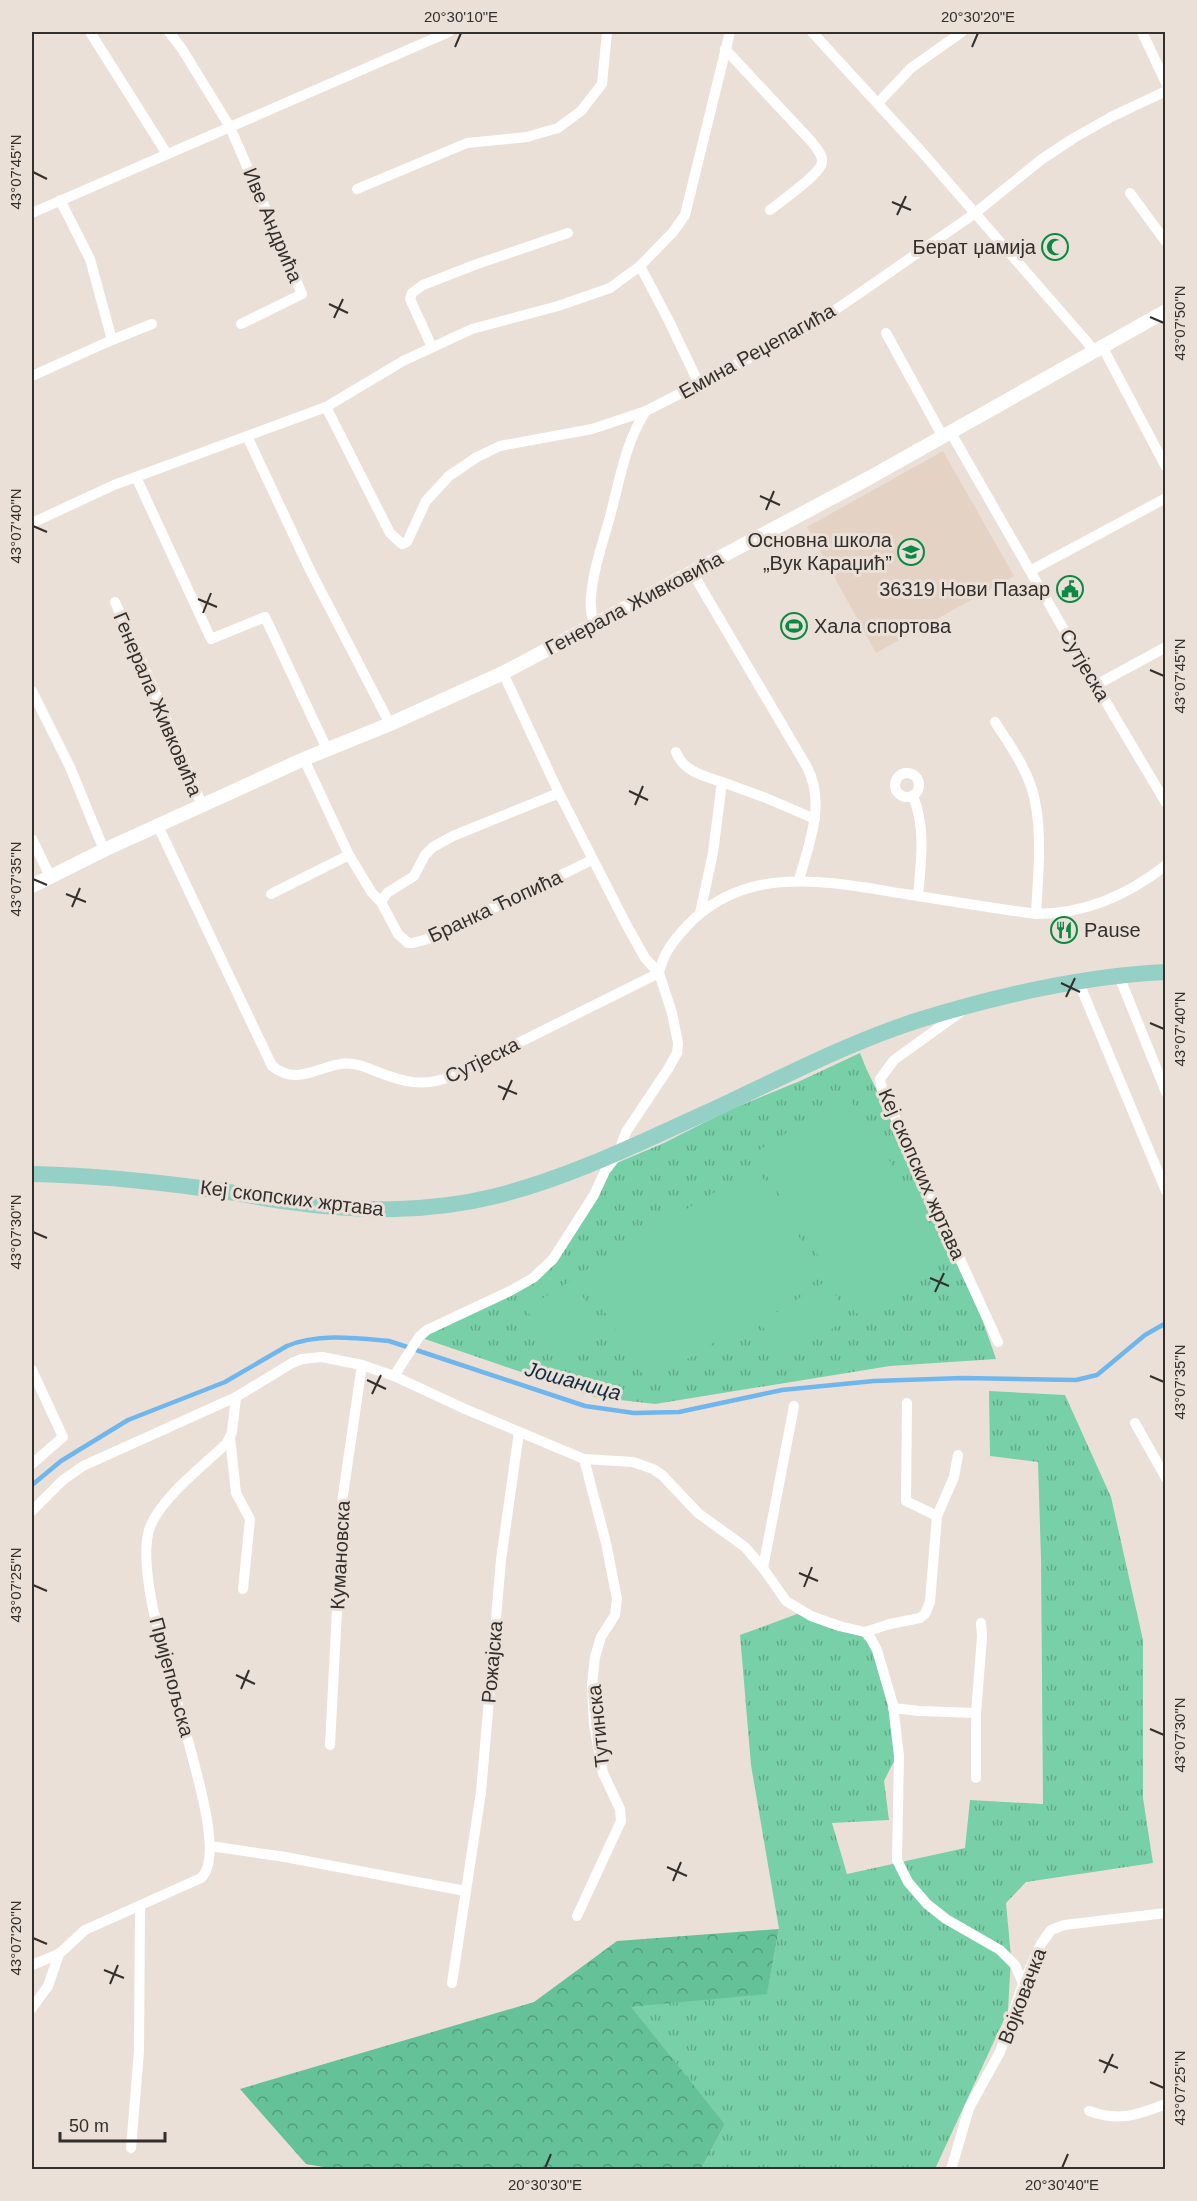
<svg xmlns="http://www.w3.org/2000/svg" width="1197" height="2201" font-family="Arial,sans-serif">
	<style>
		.built { fill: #e4d2c5 }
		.grass { fill: url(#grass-tufts) }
		.forest { fill: url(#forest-crowns) }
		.green { fill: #78d0a8 }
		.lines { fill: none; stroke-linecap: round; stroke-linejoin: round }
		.stream { stroke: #6fb6ed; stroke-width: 4.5 }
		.minor { stroke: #fff; stroke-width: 10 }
		.tertiary { stroke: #fff; stroke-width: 14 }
		.primary { stroke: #95d0c7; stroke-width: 16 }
		.ticks { fill: none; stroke: #332f2c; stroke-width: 2 }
		.labels { text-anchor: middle; stroke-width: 6; stroke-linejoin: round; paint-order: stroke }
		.street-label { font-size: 20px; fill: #332f2c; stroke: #ebe0d7 }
		.poi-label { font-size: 20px; fill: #332f2c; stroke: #ebe0d7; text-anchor: end }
		.water-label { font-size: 21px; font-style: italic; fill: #0d2c42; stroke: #ebe0d7 }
		.neatline { fill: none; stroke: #332f2c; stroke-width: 2 }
		.ticks-label { font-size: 15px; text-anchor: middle; fill: #332f2c }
	</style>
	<defs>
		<pattern id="grass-tufts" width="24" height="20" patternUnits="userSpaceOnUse" patternTransform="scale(1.5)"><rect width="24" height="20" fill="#78d0a8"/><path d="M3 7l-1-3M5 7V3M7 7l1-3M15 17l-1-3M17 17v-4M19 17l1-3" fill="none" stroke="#63a989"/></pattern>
		<pattern id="forest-crowns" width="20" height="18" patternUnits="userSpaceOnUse" patternTransform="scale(1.5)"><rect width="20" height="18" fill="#65c198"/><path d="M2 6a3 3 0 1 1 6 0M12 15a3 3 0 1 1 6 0" fill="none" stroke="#549d7c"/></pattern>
	</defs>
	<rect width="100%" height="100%" fill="#ebe0d7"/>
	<path class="built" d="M943,451L1014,576L876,653L807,527Z"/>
	<g class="grass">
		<path d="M860,1053L866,1068L971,1287L996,1359L890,1366L655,1404L594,1397L419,1337L542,1271L612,1165L664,1143L727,1111L800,1081Z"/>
		<path d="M989,1391L1065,1395L1111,1497L1143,1640V1798L1153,1863L1026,1882L1006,1903L1011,1957L1008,2011L935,2169H701L725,2124L630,2007L767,1993L779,1929L751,1765L740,1635L797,1614L862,1635L871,1646L890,1707L895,1759L884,1781L889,1820L832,1823L847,1874L965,1848L970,1800L1043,1804L1041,1559L1038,1462L990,1456Z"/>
	</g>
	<path class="forest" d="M779,1929L767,1994L631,2007L725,2124L701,2169H335L306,2164L240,2089L534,2002L617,1941Z"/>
	<g class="green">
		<path d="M847,1095L950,1255L856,1314L753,1154Z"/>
		<path d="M756,1167L823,1276L648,1383L581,1273Z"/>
		<path d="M572,1280L591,1310L546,1338L526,1309Z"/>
		<path d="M826,1281L850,1317L784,1360L760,1323Z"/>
		<path d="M592,1312L606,1334L562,1362L549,1341Z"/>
	</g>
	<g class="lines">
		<path class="stream" d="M32,1485L61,1461L128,1420L225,1382L287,1346C318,1333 356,1338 389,1341L585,1406L634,1413L679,1412L782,1390L874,1381L963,1378L1076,1380L1097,1375L1145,1335L1166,1323"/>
		<g class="minor">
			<path d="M90,32L167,154"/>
			<path d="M169,32L182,49L230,127L302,294L241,324"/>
			<path d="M812,32L921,151L1094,350"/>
			<path d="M1142,32L1166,83"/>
			<path d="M725,49L811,141C815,147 823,154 822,162C821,174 781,201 770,210"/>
			<path d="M878,103L911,68L962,32"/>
			<path d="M357,189L467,143L527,137L558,128L581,111L602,84L607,32"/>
			<path d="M1130,193L1166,242"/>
			<path d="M60,200L90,259L112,340"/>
			<path d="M32,213L449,32"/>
			<path d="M640,266L669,321L699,384"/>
			<path d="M886,333L943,437"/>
			<path d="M1102,346L1166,467"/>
			<path d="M432,347L410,299L412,293L423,285L477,264L568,233"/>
			<path d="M32,376L112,340L152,324"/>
			<path d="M326,407L390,533L402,544L407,542L426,501L449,476L477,457L500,446L592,429L646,411L815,324L974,214L1042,159L1074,138L1111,117L1166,91"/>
			<path d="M951,433L1087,670L1166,803"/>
			<path d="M247,436L310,570L390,724"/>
			<path d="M136,477L211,639L265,617L327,749"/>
			<path d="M32,523L114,485L326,407L403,361L472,329L558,306L610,288L640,266L673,232L685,215L730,32"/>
			<path d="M1030,571L1166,498"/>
			<path d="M692,572L807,767C826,804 809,843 799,880"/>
			<path d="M115,602L152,685L202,805"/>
			<path d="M594,624C591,615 590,607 591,597C593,571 602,545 609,520C619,484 625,442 646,411"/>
			<path d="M1096,685L1166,647"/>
			<path d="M32,691L70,767L104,850"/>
			<path d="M995,722C1008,742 1023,763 1031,786C1044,826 1038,874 1036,914"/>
			<path d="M676,752C684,772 704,776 722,782L713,853L700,913"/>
			<path d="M304,759L349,855L372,893L381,902L398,934L408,943H413L431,938L592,860"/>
			<circle cx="907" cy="785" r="12"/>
			<path d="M722,782L766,798L815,819"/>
			<path d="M913,796C926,827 921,863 918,896"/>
			<path d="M158,826L272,1066C301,1089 323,1060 353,1064C361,1065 368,1068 375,1071C403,1082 424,1088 452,1076L659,973C663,954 673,941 686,927C746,862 829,882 905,894C949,901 992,908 1036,914C1085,914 1127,896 1166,865"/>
			<path d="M32,839L50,876"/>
			<path d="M271,894L349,855"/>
			<path d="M381,902L387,893L414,876L425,855L433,847L453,836L559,793"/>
			<path d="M1119,976L1166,1092"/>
			<path d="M1079,983L1166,1191"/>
			<path d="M962,1011L894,1060L880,1079L882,1089L998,1342"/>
			<path d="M32,1370L63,1437L32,1464"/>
			<path d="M394,1376L419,1337L427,1330L510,1291L533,1278L553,1259L594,1195L605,1171L618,1154L626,1132L668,1069L677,1053L678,1043L672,1013L659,973L645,958L626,924L559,793L503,673"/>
			<path d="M907,1403L906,1501L937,1516"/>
			<path d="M1135,1423L1166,1478"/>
			<path d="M230,1437L236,1493L250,1519L243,1589"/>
			<path d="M32,1511L63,1480L83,1466L236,1397L292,1363L302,1359L322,1357L362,1365L394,1376L465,1409L584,1459L633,1462L653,1469L662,1475L698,1513L745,1547L763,1568L786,1601L811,1616L839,1626L865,1632L871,1639L877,1650L893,1705L899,1756L897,1860L908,1882L927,1904L946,1919L1000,1950L1015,1965L1023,1983"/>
			<path d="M763,1568L794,1406"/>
			<path d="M865,1632L890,1624L920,1618L925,1614L930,1602L937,1516L954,1477L958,1455"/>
			<path d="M893,1708L919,1711L976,1713"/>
			<path d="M330,1745L343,1495L362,1365"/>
			<path d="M976,1778V1713L982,1637L981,1623"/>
			<path d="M210,1846L285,1857L465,1891"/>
			<path d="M577,1916L621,1821L620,1809L603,1773L594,1725L592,1685L595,1657L601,1637L615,1615L617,1599L606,1543L584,1459"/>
			<path d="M32,1965L59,1954"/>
			<path d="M452,1983L481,1792L501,1560L519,1432"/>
			<path d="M32,2008L48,1986L59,1954L85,1930L201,1878C242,1841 124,1600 150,1527C162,1497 203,1466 227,1443L232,1432L236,1397"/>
			<path d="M1089,2111C1119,2122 1137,2115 1166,2104"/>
			<path d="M131,2148L139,2051L140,1907"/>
			<path d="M951,2170L969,2108L1000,2052L1023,1983L1041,1944L1051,1930L1064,1925L1166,1913"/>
		</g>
		<path class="tertiary" d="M32,886L104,850L304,759L390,724L503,673L869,478L1166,311"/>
		<path class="primary" d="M32,1174C91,1175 149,1181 208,1189C236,1192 263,1199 290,1202C360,1212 427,1213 496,1196C575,1176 647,1139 721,1106C785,1076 854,1040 922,1019C1000,995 1083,976 1166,972"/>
	</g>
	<path class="ticks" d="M455,47L461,33M972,47L978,33M33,172L47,179M892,202L911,210M897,215L906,196M329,304L348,313M1150,317L1164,323M334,318L343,299M760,496L780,505M766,510L774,491M33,526L47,532M198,599L217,607M203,613L211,593M1150,670L1164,676M629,791L648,800M635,805L643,786M33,879L47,885M66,894L86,902M72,907L80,888M1061,983L1080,992M1066,997L1075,978M1150,1023L1164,1029M498,1086L517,1094M503,1100L512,1080M33,1232L47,1238M930,1278L949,1286M935,1292L944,1273M1150,1376L1164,1382M367,1380L386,1389M372,1394L381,1375M799,1573L818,1581M33,1585L47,1591M804,1587L812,1567M236,1675L255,1684M241,1689L249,1670M1150,1729L1164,1735M667,1867L687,1876M673,1881L681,1862M33,1938L47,1944M104,1970L124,1978M110,1984L118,1965M1099,2060L1118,2068M1104,2073L1113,2054M1150,2082L1164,2088M545,2168L551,2154M1062,2168L1068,2154"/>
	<defs>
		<symbol id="mosque-ring" viewBox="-11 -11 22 22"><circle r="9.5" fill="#ebe0d7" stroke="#0b8843" stroke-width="1.5"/><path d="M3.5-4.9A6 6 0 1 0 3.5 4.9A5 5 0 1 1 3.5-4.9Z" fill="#0b8843"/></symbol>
		<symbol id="school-ring" viewBox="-11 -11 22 22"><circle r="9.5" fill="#ebe0d7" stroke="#0b8843" stroke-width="1.5"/><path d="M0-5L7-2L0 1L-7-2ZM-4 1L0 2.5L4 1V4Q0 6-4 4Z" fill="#0b8843"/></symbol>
		<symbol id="civic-ring" viewBox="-11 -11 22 22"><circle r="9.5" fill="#ebe0d7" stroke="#0b8843" stroke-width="1.5"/><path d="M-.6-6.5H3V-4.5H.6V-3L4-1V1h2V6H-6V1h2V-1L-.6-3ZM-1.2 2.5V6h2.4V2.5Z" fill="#0b8843"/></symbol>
		<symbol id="stadium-ring" viewBox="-11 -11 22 22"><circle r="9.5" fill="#ebe0d7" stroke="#0b8843" stroke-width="1.5"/><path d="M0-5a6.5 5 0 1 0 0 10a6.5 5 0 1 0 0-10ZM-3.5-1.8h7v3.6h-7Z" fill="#0b8843"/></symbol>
		<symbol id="restaurant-ring" viewBox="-11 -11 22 22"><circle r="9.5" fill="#ebe0d7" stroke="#0b8843" stroke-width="1.5"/><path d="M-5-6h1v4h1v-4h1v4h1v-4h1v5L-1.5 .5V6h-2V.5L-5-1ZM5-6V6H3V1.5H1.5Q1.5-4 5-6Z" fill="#0b8843"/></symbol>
	</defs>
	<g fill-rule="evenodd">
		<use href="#mosque-ring" x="1040" y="232" width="30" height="30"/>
		<use href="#school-ring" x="896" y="537" width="30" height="30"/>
		<use href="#civic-ring" x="1055" y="574" width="30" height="30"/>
		<use href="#stadium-ring" x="779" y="611" width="30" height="30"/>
		<use href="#restaurant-ring" x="1049" y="915" width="30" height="30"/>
	</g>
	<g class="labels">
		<g class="street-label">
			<text transform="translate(273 225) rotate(67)" y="7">Иве Андрића</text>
			<text transform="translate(757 351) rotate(-29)" y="7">Емина Реџепагића</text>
			<text transform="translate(634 603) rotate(-28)" y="7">Генерала Живковића</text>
			<text transform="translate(1085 665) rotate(60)" y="7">Сутјеска</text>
			<text transform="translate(158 704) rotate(67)" y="7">Генерала Живковића</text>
			<text transform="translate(495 906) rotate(-25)" y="7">Бранка Ћопића</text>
			<text transform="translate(482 1060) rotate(-26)" y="7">Сутјеска</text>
			<text transform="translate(922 1174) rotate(66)" y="7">Кеј скопских жртава</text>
			<text transform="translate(292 1198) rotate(7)" y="7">Кеј скопских жртава</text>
			<text transform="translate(340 1555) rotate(-87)" y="7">Кумановска</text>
			<text transform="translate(492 1662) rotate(-85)" y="7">Рожајска</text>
			<text transform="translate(172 1677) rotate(75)" y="7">Пријепољска</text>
			<text transform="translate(598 1726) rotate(-96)" y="7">Тутинска</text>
			<text transform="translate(1022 1996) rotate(-69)" y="7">Војковачка</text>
		</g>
		<g class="poi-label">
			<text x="1036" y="254">Берат џамија</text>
			<text x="892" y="547">Основна школа<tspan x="892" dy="23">„Вук Караџић”</tspan></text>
			<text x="1050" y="596">36319 Нови Пазар</text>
			<text x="814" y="633" text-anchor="start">Хала спортова</text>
			<text x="1084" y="937" text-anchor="start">Pause</text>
		</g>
		<g class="water-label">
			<text transform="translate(573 1381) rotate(15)" y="7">Јошаница</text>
		</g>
	</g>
	<rect width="1197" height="2201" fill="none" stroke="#ebe0d7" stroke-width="66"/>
	<path d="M60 2132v9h105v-9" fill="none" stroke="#332f2c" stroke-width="3"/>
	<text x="69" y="2132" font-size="18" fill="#332f2c" stroke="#ebe0d7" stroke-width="4.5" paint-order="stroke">50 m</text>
	<rect x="33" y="33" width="1131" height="2135" class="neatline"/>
	<g class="ticks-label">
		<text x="461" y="22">20°30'10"E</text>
		<text x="978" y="22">20°30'20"E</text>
		<text transform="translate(16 172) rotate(-90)" y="5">43°07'45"N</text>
		<text transform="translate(1180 323) rotate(-90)" y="5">43°07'50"N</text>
		<text transform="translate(16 526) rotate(-90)" y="5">43°07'40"N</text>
		<text transform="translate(1180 676) rotate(-90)" y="5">43°07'45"N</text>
		<text transform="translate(16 879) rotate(-90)" y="5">43°07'35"N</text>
		<text transform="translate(1180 1029) rotate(-90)" y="5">43°07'40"N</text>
		<text transform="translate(16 1232) rotate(-90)" y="5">43°07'30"N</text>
		<text transform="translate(1180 1382) rotate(-90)" y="5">43°07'35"N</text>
		<text transform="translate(16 1585) rotate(-90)" y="5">43°07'25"N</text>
		<text transform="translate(1180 1735) rotate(-90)" y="5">43°07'30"N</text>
		<text transform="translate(16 1938) rotate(-90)" y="5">43°07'20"N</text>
		<text transform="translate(1180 2088) rotate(-90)" y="5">43°07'25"N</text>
		<text x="545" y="2190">20°30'30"E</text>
		<text x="1062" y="2190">20°30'40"E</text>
	</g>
</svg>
